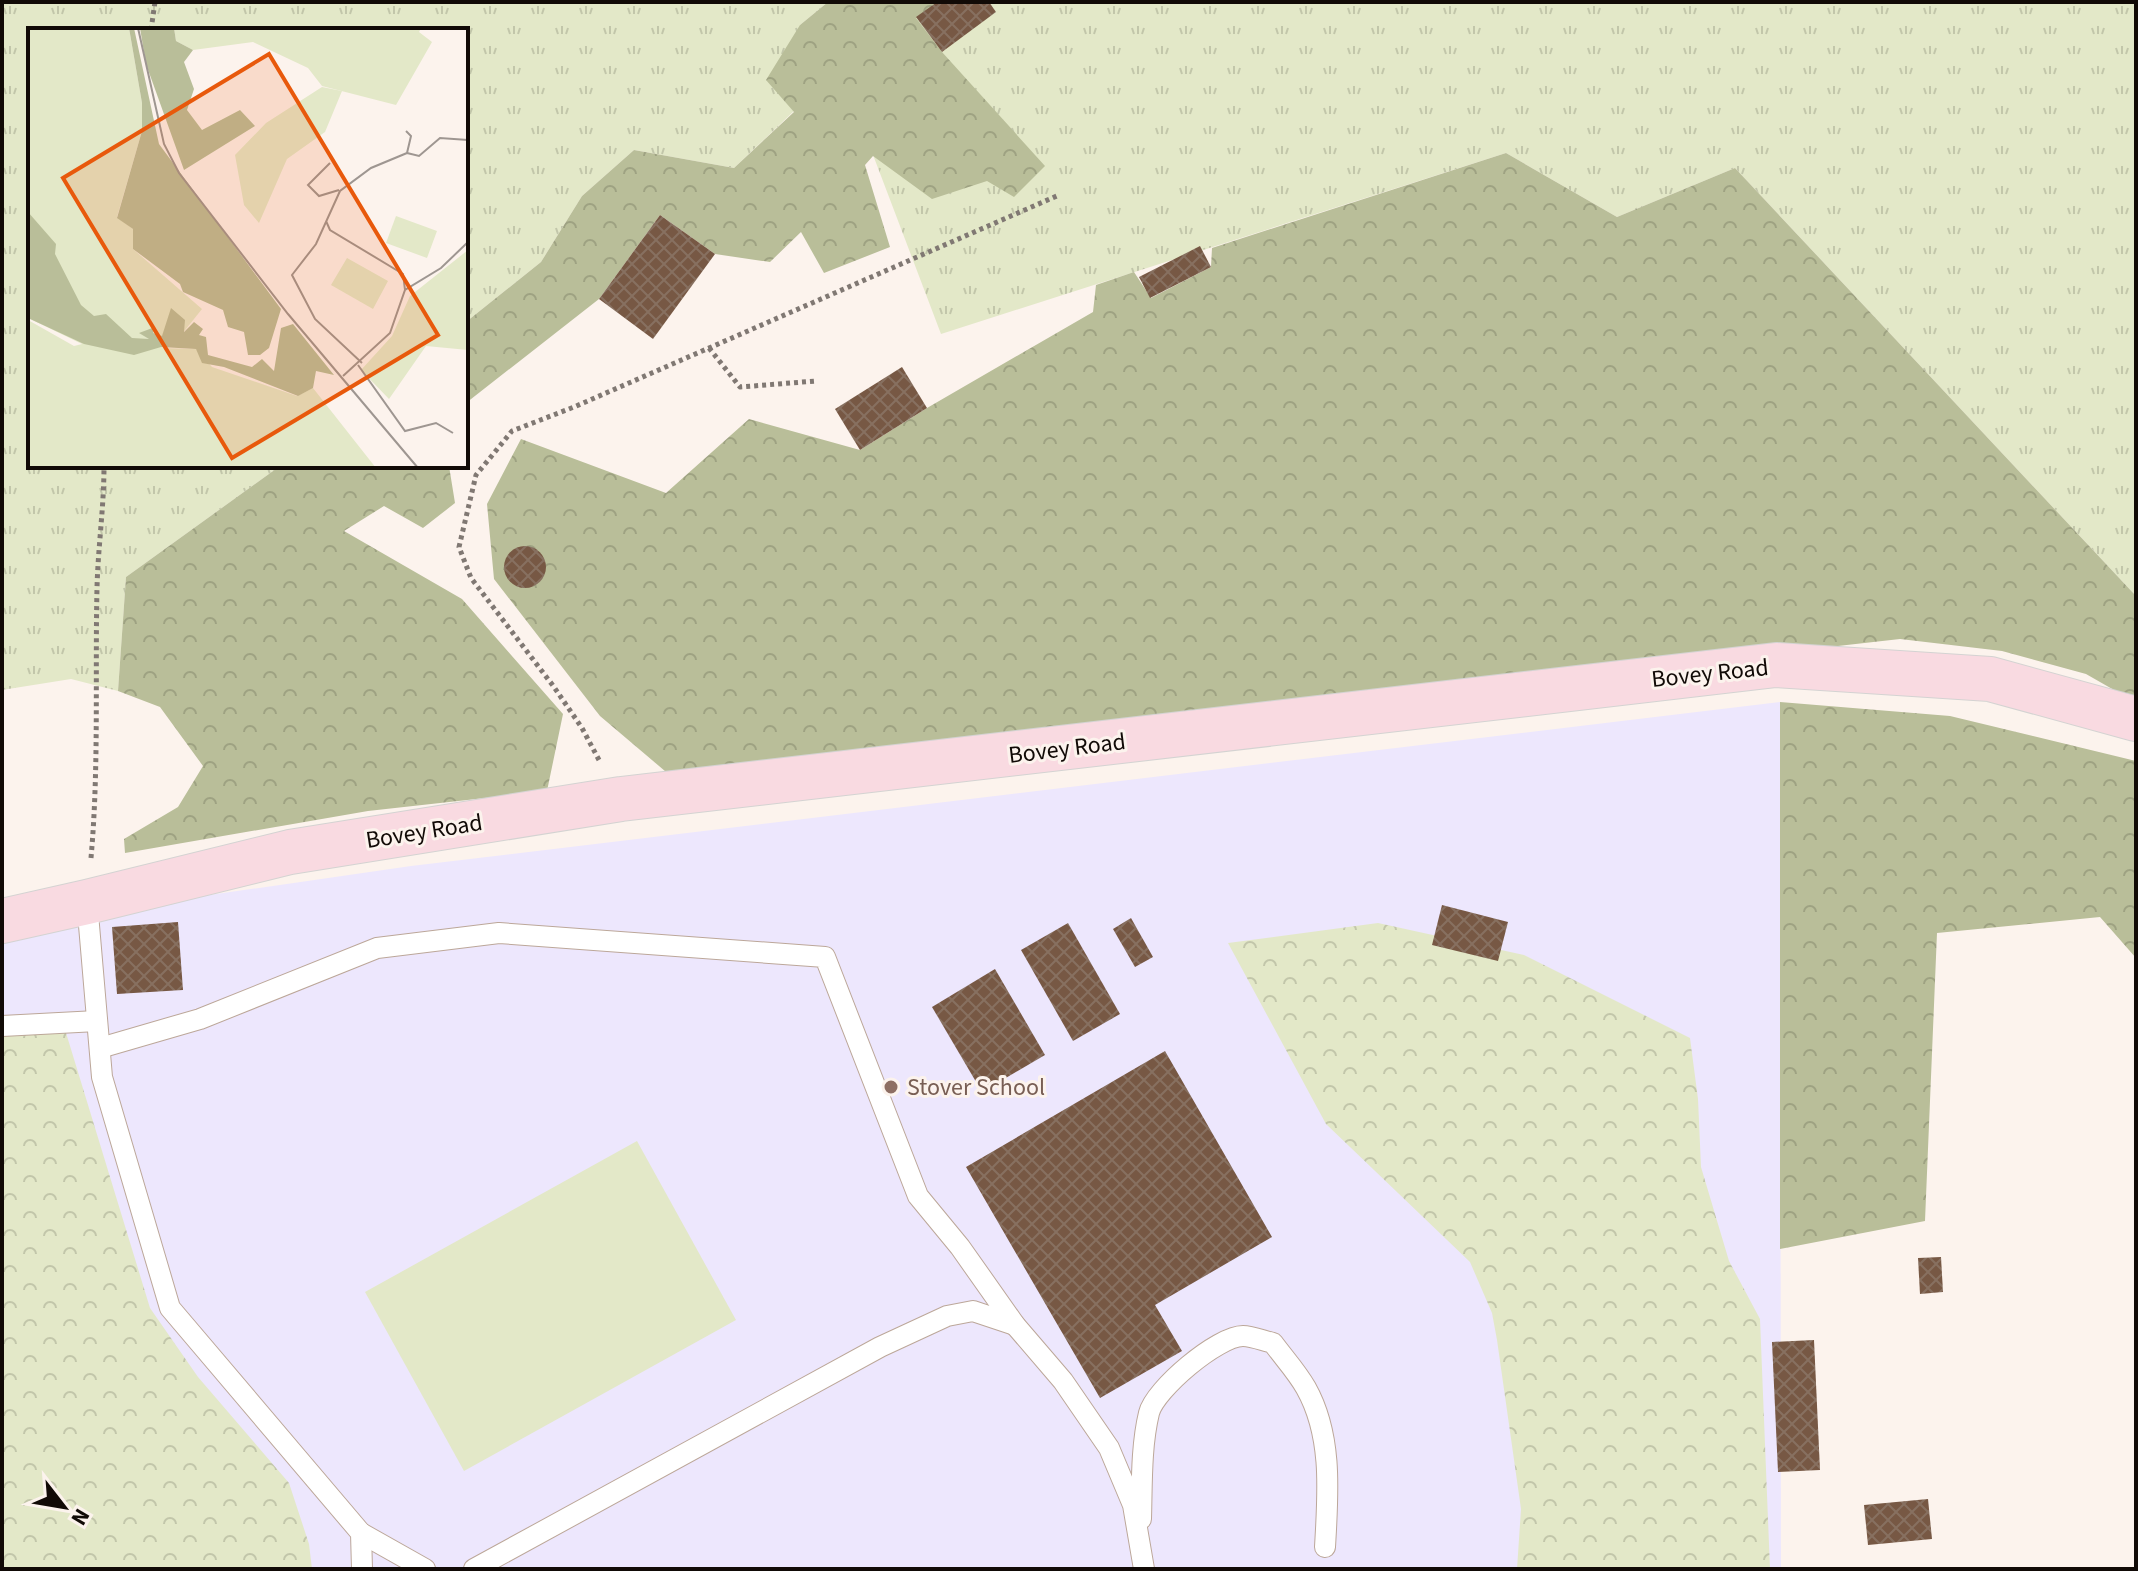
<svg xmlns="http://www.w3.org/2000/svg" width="2138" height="1571" font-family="'Source Sans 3',sans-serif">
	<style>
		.education { fill: #ede7fd }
		.grass { fill: url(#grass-tufts) }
		.forest { fill: url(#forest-crowns) }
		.park { fill: url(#park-crowns) }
		.garden { fill: #e3e8c8 }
		.building { fill: url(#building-cross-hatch) }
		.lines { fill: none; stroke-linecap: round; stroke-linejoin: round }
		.lane-casing { stroke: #bca799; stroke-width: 22 }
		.primary-casing { stroke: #d4d3d2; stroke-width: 46 }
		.path { stroke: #807873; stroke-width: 5; stroke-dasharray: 4 4; stroke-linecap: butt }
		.lane { stroke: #fff; stroke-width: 20 }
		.primary { stroke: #f9dae1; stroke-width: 44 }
		.education-dot { fill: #8d6e63; stroke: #fcf3ed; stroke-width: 3 }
		.labels { text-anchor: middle; stroke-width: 6; stroke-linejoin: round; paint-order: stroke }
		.street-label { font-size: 24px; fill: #110a06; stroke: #fcf3ed }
		.education-label { font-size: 24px; fill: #785e54; stroke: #fcf3ed; text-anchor: start }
		.inset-road { fill: none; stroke: #9e9691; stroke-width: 2 }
		.view { fill: #e8590c; fill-opacity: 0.15; stroke: #e8590c; stroke-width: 4 }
		.inset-edge { fill: none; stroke: #110a06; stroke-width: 4 }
	</style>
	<defs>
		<pattern id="grass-tufts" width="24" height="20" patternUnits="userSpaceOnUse" patternTransform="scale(2)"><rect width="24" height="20" fill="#e3e8c8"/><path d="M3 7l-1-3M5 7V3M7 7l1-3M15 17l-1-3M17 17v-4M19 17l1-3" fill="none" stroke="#c2c6aa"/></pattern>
		<pattern id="forest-crowns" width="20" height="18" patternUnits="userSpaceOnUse" patternTransform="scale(2)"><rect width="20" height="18" fill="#b9be99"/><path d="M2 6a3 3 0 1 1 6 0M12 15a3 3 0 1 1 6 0" fill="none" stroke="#9ea282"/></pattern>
		<pattern id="park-crowns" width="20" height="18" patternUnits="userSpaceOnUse" patternTransform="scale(2)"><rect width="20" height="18" fill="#e3e8c8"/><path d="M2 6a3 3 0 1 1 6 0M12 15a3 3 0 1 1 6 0" fill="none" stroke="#c2c6aa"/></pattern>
		<pattern id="building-cross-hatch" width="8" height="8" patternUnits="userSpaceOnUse" patternTransform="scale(2)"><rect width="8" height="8" fill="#775844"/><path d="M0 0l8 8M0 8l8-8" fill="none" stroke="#877060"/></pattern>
	</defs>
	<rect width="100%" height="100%" fill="#fcf3ed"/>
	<path class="education" d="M1780,702L1781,1569H2V925L411,866Z"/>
	<g class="grass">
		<path d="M2,2H828L800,25L794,111L734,168L634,150L582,196L541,262L466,322V30H30V466H280L126,577L118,691L71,679L2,690Z"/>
		<path d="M853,2H2136V596L1735,168L1617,217L1506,153L941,334L837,60Z"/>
	</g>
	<g class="forest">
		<path d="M828,2H937L916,18L942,52L1045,166L1014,197L987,181L932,199L873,156L865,165L890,247L824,273L801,232L770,262L715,254L660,215L599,299L466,403V322L541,262L582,196L634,150L734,168L794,112L766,80L800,25Z"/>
		<path d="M1506,153L1617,217L1735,168L2136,596V699L2121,694L2086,674L2002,651L1900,639L672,777L600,716L494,579L487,504L521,439L666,493L749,419L860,450L927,408L1093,312L1096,285L1134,272L1151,298L1211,267L1212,248Z"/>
		<path d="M280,466H449L455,503L423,528L384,506L344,531L462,599L563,714L547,791L368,811L125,853L124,839L178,807L203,766L160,707L118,691L126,577Z"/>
		<path d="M1780,702L1950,716L2136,761V958L2100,917L1937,933L1925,1221L1780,1249Z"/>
	</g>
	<g class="park">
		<path d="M1378,923L1524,955L1690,1038L1698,1099L1701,1167L1729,1261L1760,1319L1770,1569H1517L1521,1509L1497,1340L1492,1313L1470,1262L1326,1124L1228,943Z"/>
		<path d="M63,1023L150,1308L198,1377L289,1483L309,1544L312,1569H2V1036Z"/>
	</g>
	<path class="garden" d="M637,1141L736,1320L464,1471L365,1292Z"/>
	<g class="building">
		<path d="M937,2H989L996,12L942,52L916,17Z"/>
		<path d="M660,215L715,254L653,339L599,299Z"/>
		<path d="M1200,246L1211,267L1150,298L1139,277Z"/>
		<path d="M902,367L927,408L860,450L835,409Z"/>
		<circle cx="525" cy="567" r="21"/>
		<path d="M1442,905L1508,922L1498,961L1432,945Z"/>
		<path d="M1131,918L1153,957L1135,967L1113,929Z"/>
		<path d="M178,922L183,990L117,994L112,927Z"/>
		<path d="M1068,923L1120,1014L1073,1041L1021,950Z"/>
		<path d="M995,969L1045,1055L982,1092L932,1007Z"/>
		<path d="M1165,1051L1272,1237L1155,1305L1182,1351L1100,1398L966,1167Z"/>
		<path d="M1941,1257L1943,1292L1920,1294L1918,1258Z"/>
		<path d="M1814,1340L1820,1470L1778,1472L1772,1342Z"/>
		<path d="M1928,1499L1932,1539L1868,1545L1864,1505Z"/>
	</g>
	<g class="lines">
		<defs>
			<g id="lane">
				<path d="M87,902L102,1077L170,1308L361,1533L362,1569"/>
				<path d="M2,1026L97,1021"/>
				<path d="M100,1048L200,1019L377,948L499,933L825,957L918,1196L960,1247L1015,1325L1063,1381L1109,1448L1133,1505L1144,1569"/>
				<path d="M1141,1519C1142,1484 1141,1446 1149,1413C1155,1389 1218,1336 1243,1336C1252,1336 1264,1341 1273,1343C1284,1358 1297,1372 1306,1388C1333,1436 1328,1494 1325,1547"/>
				<path d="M361,1533L425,1569"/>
				<path d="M474,1569L880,1347L947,1316L973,1311L1015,1325"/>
			</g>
			<path id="primary" d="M2,921L87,902L290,852L621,799L1776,665L1990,679L2136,719"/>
		</defs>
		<use href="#lane" class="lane-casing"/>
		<use href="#primary" class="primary-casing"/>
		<g class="path">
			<path d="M151,30L155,2"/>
			<path d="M709,348L740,387L816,381"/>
			<path d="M599,760L582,728L554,687L471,578L459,547L476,475L512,431L574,407L1059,195"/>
			<path d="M91,858C99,768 95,678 97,588C98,547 104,507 104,466"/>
		</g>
		<use href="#lane" class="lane"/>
		<use href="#primary" class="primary"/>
	</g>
	<circle class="education-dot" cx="891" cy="1087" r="8"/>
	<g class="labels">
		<g class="street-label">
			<text transform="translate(1710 673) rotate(-6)" y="8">Bovey Road</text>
			<text transform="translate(1067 748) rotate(-7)" y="8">Bovey Road</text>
			<text transform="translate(424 831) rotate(-9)" y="8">Bovey Road</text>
		</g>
		<g class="education-label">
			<text x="907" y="1095">Stover School</text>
		</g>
	</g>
	<g transform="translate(28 28)">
		<rect width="440" height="440" fill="#fcf3ed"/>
		<path d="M0,0H101L114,75V103L89,189L105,201V221L174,281L146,316L134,320L168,321L184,339L269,368L285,360L348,440H0V292L46,318L54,316L0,290ZM146,0H393L391,4L404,14L368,77L294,58L280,40L225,14L165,22L148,13Z" fill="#e3e8c8"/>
		<path d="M101,0H106L131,116L253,281L241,320L232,327H220L216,304L200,299L195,282L155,264L152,256L105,221V201L89,190L114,103V75ZM112,0H146L148,13L165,22L156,34L166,61L159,82L174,102L212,82L227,98L156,142L118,36ZM0,184L28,216L27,226L53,277L66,288L78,286L104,310L121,311L111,305L127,299L125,305L134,308L143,280L157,292L156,304L166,294L175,301L171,307L178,309L180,327L224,339L234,331L246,343L253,300L265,296L306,347L288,343L285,360L270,368L196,339L174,335L168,321L133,319L106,327L56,316L0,290Z" fill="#b9be99"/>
		<path d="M294,59L314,63L297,104L259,131L231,195L216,177L207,127L238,95ZM440,222V322L398,318L361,371L333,342L364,308L382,268Z" fill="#e3e8c8"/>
		<path d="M368,188L409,203L399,230L358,215ZM319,230L360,253L345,281L303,257Z" fill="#e3e8c8"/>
		<path class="inset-road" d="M110,0L136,116L151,145L260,286L390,440M378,103L383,108L379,125L391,128L412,110L440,112M302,135L280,157L291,168L311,162M298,193L302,202L375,246L377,262M334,335L287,291L264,247L288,216L312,163L343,140L379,125M330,337L377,403L408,395L425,405M315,348L362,305L377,262L413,240L440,214"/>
		<path class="view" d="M241,26L410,307L204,430L35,150Z"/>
		<rect width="440" height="440" class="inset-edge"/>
	</g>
	<rect width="2138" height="1571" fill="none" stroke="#110a06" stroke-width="8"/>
	<g transform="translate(64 1507) rotate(121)" stroke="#fcf3ed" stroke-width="6" paint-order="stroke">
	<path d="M0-6L14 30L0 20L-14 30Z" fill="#110a06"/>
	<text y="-12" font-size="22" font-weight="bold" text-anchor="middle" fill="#110a06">N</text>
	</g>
</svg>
